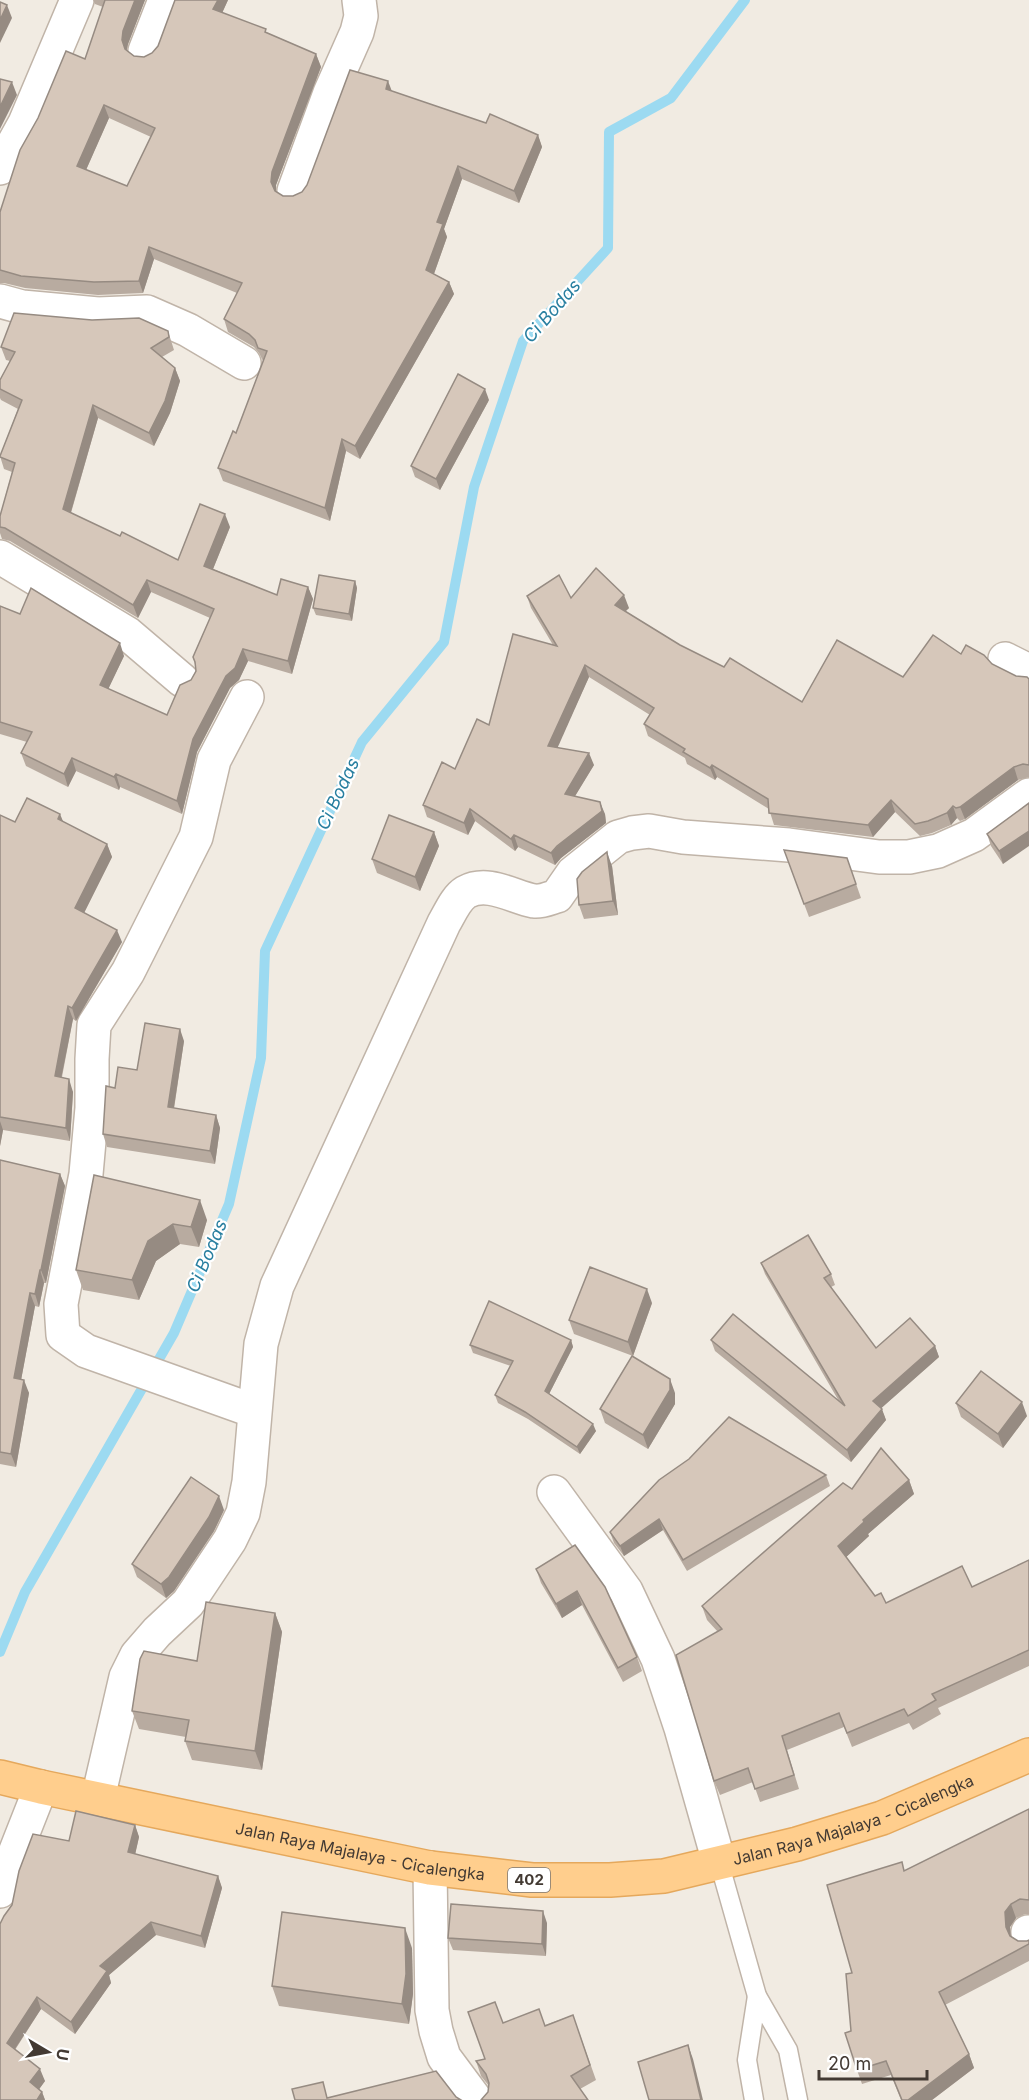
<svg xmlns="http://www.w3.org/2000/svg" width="1029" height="2100" font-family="Inter,sans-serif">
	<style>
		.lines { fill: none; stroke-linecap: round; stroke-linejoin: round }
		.stream { stroke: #9cdaf1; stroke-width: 10 }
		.service-casing { stroke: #c0b4a8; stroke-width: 21 }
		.minor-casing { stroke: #c0b4a8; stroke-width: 36 }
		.primary-casing { stroke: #e5a85c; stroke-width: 36 }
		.service { stroke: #fff; stroke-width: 18 }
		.minor { stroke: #fff; stroke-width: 33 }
		.primary { stroke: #ffce8d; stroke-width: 33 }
		.wall { fill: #b8aba0; fill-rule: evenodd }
		.shaded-wall { fill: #968b82 }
		.building { fill: #d6c7ba; stroke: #968b82; stroke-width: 1.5; fill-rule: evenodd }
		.labels { text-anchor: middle; stroke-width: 4.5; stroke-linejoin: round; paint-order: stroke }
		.shield { fill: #fff; stroke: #7b7570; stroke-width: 1.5 }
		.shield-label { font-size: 15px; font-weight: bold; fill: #433a33 }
		.street-label { font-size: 16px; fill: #433a33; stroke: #fff }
		.water-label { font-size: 18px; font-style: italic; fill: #287fa0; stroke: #fff }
	</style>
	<rect width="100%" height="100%" fill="#f1ebe2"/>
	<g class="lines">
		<path class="stream" d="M0,1652L25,1592L174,1333L229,1204L261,1058L265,951L362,742L444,642L474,487L523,341L608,248L609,132L671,98L745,0"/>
		<defs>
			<g id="service">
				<path d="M719,1862L757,1996L788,2050L798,2100"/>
				<path d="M754,2100L747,2060L757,1996"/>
			</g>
			<g id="minor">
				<path d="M145,51L165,0"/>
				<path d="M0,168L25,123L77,0"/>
				<path d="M294,191L330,93L357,32L361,16L359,0"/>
				<path d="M0,301L22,307L98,314L147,312L188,330L244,363"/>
				<path d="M0,557L128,634L182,680"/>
				<path d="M1005,659L1029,671"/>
				<path d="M247,697L214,760L196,837L128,972L94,1025L92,1059V1108L86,1174L61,1304L63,1335L86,1351L254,1411"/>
				<path d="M554,1492L626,1591L658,1659L681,1728L719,1862"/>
				<path d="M98,1798L126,1677L137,1655L157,1632L188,1603L230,1540L243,1513L249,1482L261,1344L277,1286L444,923C450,913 456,898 466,892C488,880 513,897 534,901C542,902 550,898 557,896L573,873L618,837L632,833L649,831L683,837L789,845L879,857H909L938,851L974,835L1029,795"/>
				<path d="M430,1868L432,2010L436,2031L444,2057L476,2100"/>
				<path d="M0,1891L41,1787"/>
				<path d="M1028,1932L1029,1937"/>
			</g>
			<g id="primary">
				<path id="s1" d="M0,1777L41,1787L430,1868L532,1880H610L664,1876L797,1844L882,1818L1029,1755"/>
			</g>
		</defs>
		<use href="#service" class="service-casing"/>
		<use href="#minor" class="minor-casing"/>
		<use href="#primary" class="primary-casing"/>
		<use href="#service" class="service"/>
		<use href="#minor" class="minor"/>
		<use href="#primary" class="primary"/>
	</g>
	<g class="wall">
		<path d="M93,0H145L128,44L127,50L134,56L144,57L152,53L158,46L175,0H228L222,13L316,54L321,67L276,185V191L283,196H293L302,192L392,91L486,123L538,135L542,147L519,203L462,179L444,229L447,237L434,274L449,282L454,294L360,459L346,451L330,521L223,481L218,468L236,433L263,361L259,353L254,347L228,332L224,319L237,293L154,259L143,293L98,295L25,288L4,283H0V212L85,59L103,7L95,4ZM109,118L151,137L127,186L86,170Z"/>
		<path d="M168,331L174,350L162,357L175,368L180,381L170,413L154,446L98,418L71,513L120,536L178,560L230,527L213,569L277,595L308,587L313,599L292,674L248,661L239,680L230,688L197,752L182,814L120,787L119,790L76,771L68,787L26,766L21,753L27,742L0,734V606L124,656L108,689L167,715L191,680L196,671L195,664L193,657L210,618L151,592L138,618L10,541L2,539L0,533V516L12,472L4,469L0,456L18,409L1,400L0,398V380L10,361L6,360L1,347Z"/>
		<path d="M489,400L440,490L415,477L411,466Z"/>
		<path d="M355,581L357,588L352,621L316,615L313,608Z"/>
		<path d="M527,596L571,598L629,608L625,611L680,645L724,667L802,702L903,677L961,654L992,664L1016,676L1029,679V777L1018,780L965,819L960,821L957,818L951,825L932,833L920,836L895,812L873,837L774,825L769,809L717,777L715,780L687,764L685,758L648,736L644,724L650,715L589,677L557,747L594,765L575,796L605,814L606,823L561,858L555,865L518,847L515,851L475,821L468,835L427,817L423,805L455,769L553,645L531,608Z"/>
		<path d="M1029,803L1003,864L991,846L987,834Z"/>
		<path d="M0,815L15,822H64L107,844L112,857L84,913L122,942L76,1021L73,1019L62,1077L73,1092L70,1141L3,1130L0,1146Z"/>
		<path d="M434,832L439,846L420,891L377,873L372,859Z"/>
		<path d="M784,850L847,858L861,898L809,917Z"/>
		<path d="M612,866L618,915L584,919L579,905Z"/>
		<path d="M184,1041L174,1109L216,1115L220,1128L215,1164L107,1147L103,1134L115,1088L137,1070Z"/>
		<path d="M0,1160L60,1174L65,1186L46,1283H44L39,1307L35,1306L21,1380L29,1393L16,1467L0,1464Z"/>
		<path d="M94,1175L207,1220L199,1247L180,1244L156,1261L139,1300L83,1290L76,1270Z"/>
		<path d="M761,1263L831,1274L835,1285L831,1287L876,1348L935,1346L939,1357L881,1408L886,1420L851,1462L715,1351L711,1340L840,1403L765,1274Z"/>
		<path d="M652,1303L633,1356L574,1334L569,1320Z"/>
		<path d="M571,1340L573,1347L549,1394L596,1431L580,1454L528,1419L498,1403L495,1395L511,1366L473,1353L470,1345Z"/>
		<path d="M675,1393V1404L648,1449L605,1423L600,1409Z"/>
		<path d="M956,1403L1027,1416L1003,1448L961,1417Z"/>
		<path d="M826,1475L830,1486L687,1571L663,1530L624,1556L614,1543L610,1532Z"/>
		<path d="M909,1480L914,1494L868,1534L869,1536L846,1557L875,1596L886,1603L972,1587L1029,1560V1666L938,1708L941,1714L913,1730L909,1723L852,1747L844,1727L787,1750L799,1789L760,1802L753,1782L720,1795L714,1781L718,1632L707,1620L702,1606L852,1489Z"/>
		<path d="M224,1510L214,1531L174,1591L166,1598L137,1577L132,1564Z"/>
		<path d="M536,1569L605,1587L637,1657L642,1671L623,1682L582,1605L562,1618L541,1583Z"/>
		<path d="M275,1613L282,1632L262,1770L192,1760L185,1741L186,1737L139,1729L132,1711Z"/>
		<path d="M1029,1809V1914H1025L1016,1918L1010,1927L1011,1936L1018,1941H1027L1029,1940V1961L945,2005L969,2054L974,2068L932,2100H901L891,2075L862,2084L857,2070L851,2031L905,1871Z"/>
		<path d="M135,1825L139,1837L135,1854L218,1876L222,1888L205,1948L156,1935L109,1975L111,1983L75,2034L41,2009L15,2050L45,2081L39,2089L42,2092L45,2100H0L69,1841Z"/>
		<path d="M547,1923L546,1956L453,1950L448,1938Z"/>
		<path d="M412,1948L413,1994L409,2024L279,2006L272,1986Z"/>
		<path d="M573,2015L596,2080L580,2089L482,2100L488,2092L489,2086L481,2076L476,2061L485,2059L503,2023L545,2025Z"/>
	</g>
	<g class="shaded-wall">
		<path d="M135,0H145L128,44L126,53L122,40L123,31Z"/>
		<path d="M218,0H228L218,22L213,9Z"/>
		<path d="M7,5L12,18L0,43V20Z"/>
		<path d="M316,54L321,67L276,185V195L271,182L272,172Z"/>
		<path d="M388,81L393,94L386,89Z"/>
		<path d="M12,82L17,95L0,129V107Z"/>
		<path d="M104,105L109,118L82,179L77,166Z"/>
		<path d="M538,135L542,147L519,203L514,191Z"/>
		<path d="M458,166L462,179L444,229L447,237L431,282L426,270L437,222Z"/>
		<path d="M149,247L154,259L143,293L139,281Z"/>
		<path d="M449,282L454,294L360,459L355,446Z"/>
		<path d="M175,368L180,381L170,413L154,446L149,433Z"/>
		<path d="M485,389L489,400L440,490L436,479Z"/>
		<path d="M93,405L98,418L68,522L63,509Z"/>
		<path d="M342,439L346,451L330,521L325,508Z"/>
		<path d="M225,514L230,527L209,579L204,566Z"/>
		<path d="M147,580L151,592L138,618L133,605Z"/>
		<path d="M355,581L357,588L352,621L349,614Z"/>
		<path d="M308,587L313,599L292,674L288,661Z"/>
		<path d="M624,595L629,608L620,617L615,605Z"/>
		<path d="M120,643L124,656L104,698L100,685Z"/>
		<path d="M243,649L248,661L239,680L230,688L197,752L182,814L177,801L193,739L226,676Z"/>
		<path d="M585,665L589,677L553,758L548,746Z"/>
		<path d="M589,753L594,765L569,806L565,794Z"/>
		<path d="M72,758L76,771L68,787L64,774Z"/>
		<path d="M712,765L717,777L715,780L710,768Z"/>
		<path d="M1014,767L1018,780L965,819L960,807Z"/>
		<path d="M116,774L120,787L119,790L114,777Z"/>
		<path d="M891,800L895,812L873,837L868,825Z"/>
		<path d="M600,802L605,814L606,823L561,858L555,865L551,853Z"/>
		<path d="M953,806L957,818L951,825L947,813Z"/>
		<path d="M470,809L475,821L468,835L464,823Z"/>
		<path d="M60,814L65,826L58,819Z"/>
		<path d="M1029,831V846L1003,864L999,851Z"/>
		<path d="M434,832L439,846L420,891L415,877Z"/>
		<path d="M514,835L518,847L515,851L511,839Z"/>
		<path d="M107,844L112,857L80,921L75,908Z"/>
		<path d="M607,852L612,866L618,915L613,901Z"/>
		<path d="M117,930L122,942L76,1021L72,1008Z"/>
		<path d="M68,1006L73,1019L59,1089L55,1076Z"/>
		<path d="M180,1029L184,1041L172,1120L168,1107Z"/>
		<path d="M69,1079L73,1092L70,1141L66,1128Z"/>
		<path d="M216,1115L220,1128L215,1164L210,1151Z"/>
		<path d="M0,1121L3,1130L0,1146Z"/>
		<path d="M60,1174L65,1186L46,1283L41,1270Z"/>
		<path d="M200,1200L207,1220L199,1247L191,1227Z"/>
		<path d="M173,1224L180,1244L156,1261L139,1300L132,1280L148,1241Z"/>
		<path d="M40,1270L44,1283L39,1307L35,1294Z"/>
		<path d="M647,1289L652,1303L633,1356L628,1342Z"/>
		<path d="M30,1293L35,1306L19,1391L14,1378Z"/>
		<path d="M571,1340L573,1347L547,1398L545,1391Z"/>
		<path d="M935,1346L939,1357L877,1412L873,1401Z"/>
		<path d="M670,1379L675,1393V1404L648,1449L643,1435Z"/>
		<path d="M24,1380L29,1393L16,1467L11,1454Z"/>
		<path d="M1022,1402L1027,1416L1003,1448L998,1434Z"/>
		<path d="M882,1409L886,1420L851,1462L847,1450Z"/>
		<path d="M593,1424L596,1431L580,1454L577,1447Z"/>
		<path d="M909,1480L914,1494L868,1534L869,1536L843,1560L838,1546L863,1520Z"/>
		<path d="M219,1496L224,1510L214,1531L174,1591L166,1598L161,1584Z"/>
		<path d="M659,1519L663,1530L624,1556L620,1546Z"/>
		<path d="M577,1591L582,1605L562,1618L556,1604Z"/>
		<path d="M275,1613L282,1632L262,1770L255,1751Z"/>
		<path d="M135,1825L139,1837L133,1864L128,1852Z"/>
		<path d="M218,1876L222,1888L205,1948L201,1936Z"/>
		<path d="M1011,1904L1016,1918L1010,1927L1011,1941L1006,1927L1005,1912Z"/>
		<path d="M543,1911L547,1923L546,1956L542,1944Z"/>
		<path d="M151,1922L156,1935L109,1975L111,1983L75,2034L71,2022L100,1966Z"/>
		<path d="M405,1928L412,1948L413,1994L409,2024L402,2004Z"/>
		<path d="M37,1997L41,2009L11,2055L7,2043Z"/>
		<path d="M688,2045L693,2059L703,2100H701Z"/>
		<path d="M969,2054L974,2068L932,2100H908Z"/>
		<path d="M40,2069L45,2081L35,2095L30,2082Z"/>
		<path d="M42,2092L45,2100H37Z"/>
	</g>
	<g class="building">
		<path d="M105,0H135L123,31L122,40L125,49L134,56L144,57L152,53L158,46L175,0H218L213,9L266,29L265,32L316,54L272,172L271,182L275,191L283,196H293L302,192L307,185L350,70L388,81L386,89L486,123L490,114L538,135L514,191L458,166L437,222L443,224L426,270L449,282L355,446L342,439L325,508L218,468L233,431L236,433L267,351L258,348L255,340L249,334L224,319L242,283L149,247L139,281L94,282L21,276L0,270V212L20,150L38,118L66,51L85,59ZM104,105L155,128L127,186L77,166Z"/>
		<path d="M0,2L7,5L0,20Z"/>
		<path d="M0,79L12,82L0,107Z"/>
		<path d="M14,313L92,320L139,318L168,331L169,337L151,348L175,368L165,401L149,433L93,405L63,509L120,536L122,532L178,560L200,504L225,514L204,566L277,595L281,579L308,587L288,661L243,649L235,668L226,676L193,739L177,801L116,774L114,777L72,758L64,774L21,753L32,732L0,722V606L20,614L31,588L120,643L100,685L167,715L180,685L191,680L196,671L195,662L193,657L214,609L147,580L133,605L5,528L0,527V516L15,463L0,457V456L22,400L0,389V380L15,352L1,347Z"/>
		<path d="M458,374L485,389L436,479L411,466Z"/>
		<path d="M596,568L624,595L615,605L680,645L724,667L730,658L802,702L837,640L903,677L933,635L961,654L966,645L984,655L992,664L1016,676L1027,677L1029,679V765L1023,764L1014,767L960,807L956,808L953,806L947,813L928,821L915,824L891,800L868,825L769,813L768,799L712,765L710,768L683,752L685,749L644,724L654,708L585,665L548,746L589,753L565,794L600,802L602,811L557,846L551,853L514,835L511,839L470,809L464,823L423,805L442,762L455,769L477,719L489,725L513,634L557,646L527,596L559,575L571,598Z"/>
		<path d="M319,575L355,581L349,614L313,608Z"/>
		<path d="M27,798L60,814L58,819L107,844L75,908L117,930L72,1008L68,1006L55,1076L69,1079L66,1128L0,1117V815L15,822Z"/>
		<path d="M1029,803V831L999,851L987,834Z"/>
		<path d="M389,815L434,832L415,877L372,859Z"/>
		<path d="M784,850L847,858L856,884L804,904Z"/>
		<path d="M607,852L613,901L579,905L577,879L582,872Z"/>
		<path d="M145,1023L180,1029L168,1107L216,1115L210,1151L103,1134L106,1086L115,1088L118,1067L137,1070Z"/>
		<path d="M0,1160L60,1174L41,1270H40L35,1294L30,1293L14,1378L24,1380L11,1454L0,1452Z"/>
		<path d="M94,1175L200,1200L191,1227L173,1224L148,1241L132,1280L76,1270Z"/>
		<path d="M808,1235L831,1274L824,1278L876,1348L910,1318L935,1346L873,1401L882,1409L847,1450L711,1340L733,1314L845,1406L761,1263Z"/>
		<path d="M590,1267L647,1289L628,1342L569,1320Z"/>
		<path d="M489,1301L571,1340L545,1391L593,1424L577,1447L525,1412L495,1395L513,1361L470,1345Z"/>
		<path d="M632,1356L670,1379V1390L643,1435L600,1409Z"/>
		<path d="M981,1371L1022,1402L998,1434L956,1403Z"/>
		<path d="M729,1417L826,1475L683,1560L659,1519L620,1546L610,1532L659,1480L689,1459Z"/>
		<path d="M881,1448L909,1480L863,1520L864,1522L838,1546L875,1596L881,1593L886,1603L962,1566L972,1587L1029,1560V1650L932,1694L936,1700L908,1716L904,1709L847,1733L839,1713L782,1736L794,1775L755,1789L748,1768L714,1781L676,1655L722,1629L702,1606L843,1483L852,1489Z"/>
		<path d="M191,1477L219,1496L209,1517L169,1577L161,1584L132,1564Z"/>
		<path d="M575,1545L605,1587L637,1657L618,1668L577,1591L556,1604L536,1569Z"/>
		<path d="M206,1602L275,1613L255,1751L185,1741L189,1720L132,1711L140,1659L144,1651L197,1661Z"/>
		<path d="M1029,1809V1900L1020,1899L1011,1904L1005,1912L1006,1927L1010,1936L1018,1941H1027L1029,1940V1944L939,1992L969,2054L908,2100H902L886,2061L857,2070L845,2033L851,2031L846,1974L852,1973L827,1885L902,1862L904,1871Z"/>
		<path d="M76,1811L135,1825L128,1852L218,1876L201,1936L151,1922L100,1966L107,1971L71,2022L37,1997L7,2043L40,2069L30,2082L42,2092L37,2100H0V1924L4,1916L12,1905L19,1871L33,1834L69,1841Z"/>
		<path d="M451,1904L543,1911L542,1944L448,1938Z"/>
		<path d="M282,1912L405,1928L406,1974L402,2004L272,1986Z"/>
		<path d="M495,2002L503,2023L539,2009L545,2026L573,2015L590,2065L571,2076L588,2100H481L488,2092L489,2083L486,2074L476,2061L485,2059L468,2012Z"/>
		<path d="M688,2045L701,2100H649L638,2062Z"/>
		<path d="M436,2071L456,2097L461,2100H295L292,2089L323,2082L327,2098Z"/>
	</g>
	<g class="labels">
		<rect class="shield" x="508" y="1868" width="42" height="24" rx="4.5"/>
		<g class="shield-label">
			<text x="529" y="1885">402</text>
		</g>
		<g class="street-label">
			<text dy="6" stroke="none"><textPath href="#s1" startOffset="872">Jalan Raya Majalaya - Cicalengka</textPath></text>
			<text dy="6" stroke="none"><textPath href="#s1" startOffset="368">Jalan Raya Majalaya - Cicalengka</textPath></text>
		</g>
		<g class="water-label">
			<text transform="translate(552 311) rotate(-49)" y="6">Ci Bodas</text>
			<text transform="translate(338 794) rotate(-65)" y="6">Ci Bodas</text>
			<text transform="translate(207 1256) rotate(-67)" y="6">Ci Bodas</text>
		</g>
	</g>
	<g transform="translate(48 2052) rotate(100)" stroke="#ffffff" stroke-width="4.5" paint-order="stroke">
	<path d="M0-4.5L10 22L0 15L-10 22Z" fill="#433a33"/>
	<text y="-9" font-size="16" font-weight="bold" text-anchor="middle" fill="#433a33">U</text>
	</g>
	<path d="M819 2070v9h108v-9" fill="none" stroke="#433a33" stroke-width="3"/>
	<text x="828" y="2070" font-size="18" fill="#433a33" stroke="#ffffff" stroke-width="4.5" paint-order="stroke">20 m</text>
</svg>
